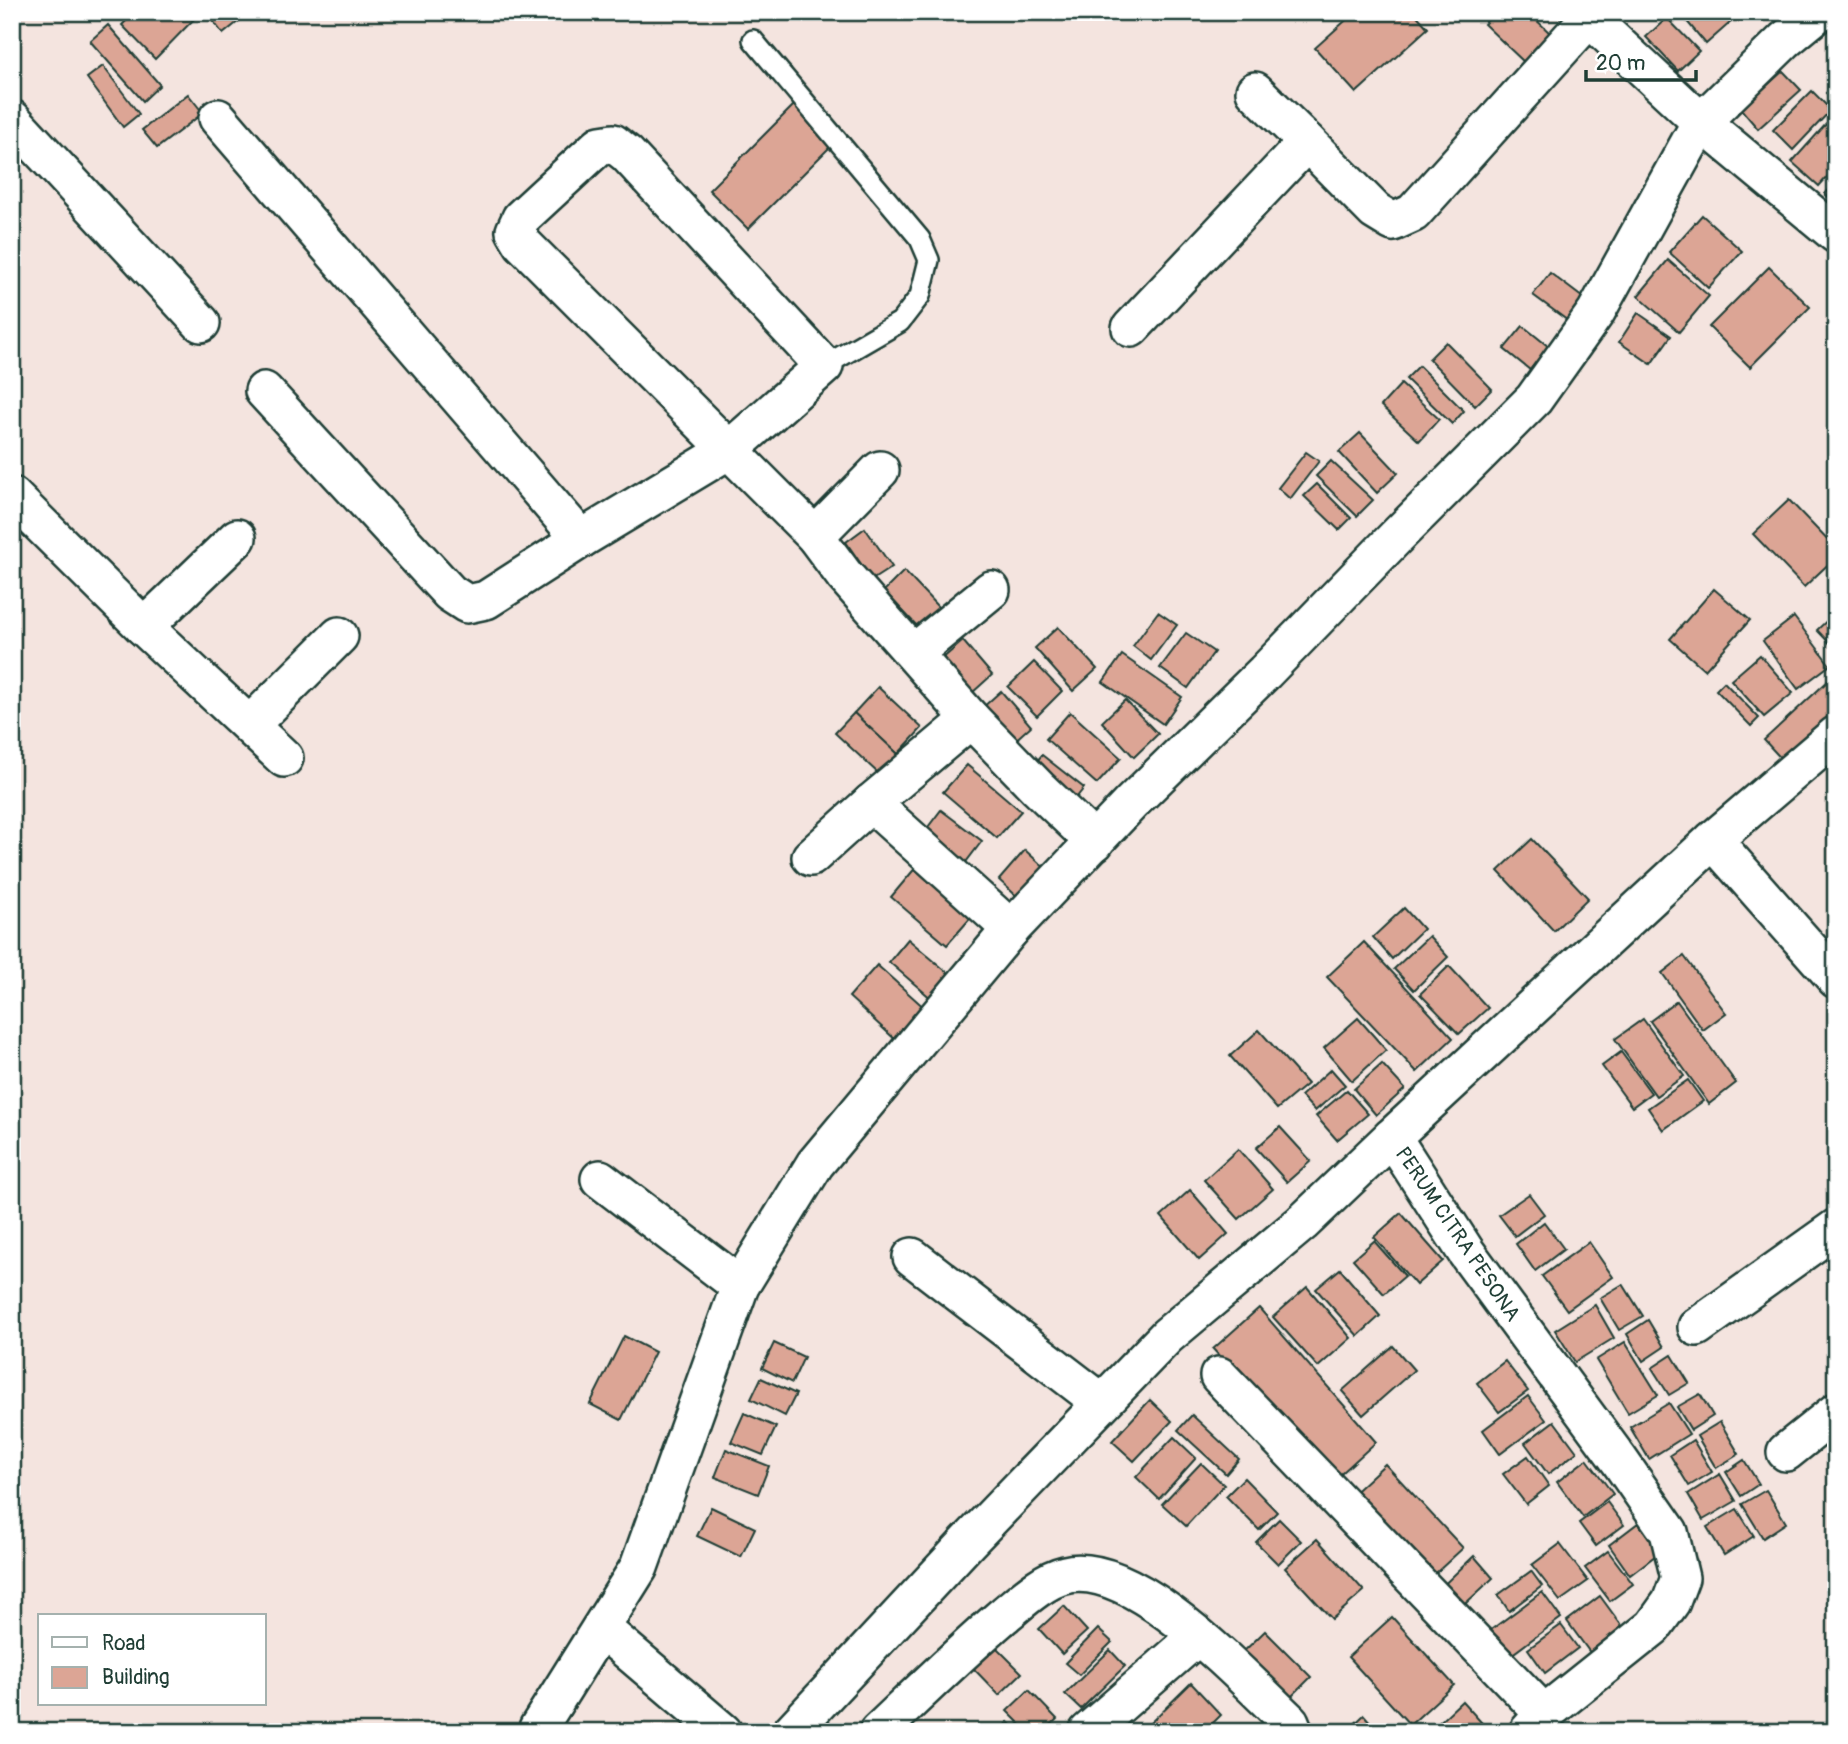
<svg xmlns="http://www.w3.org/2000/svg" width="1848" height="1744" font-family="Pangolin,sans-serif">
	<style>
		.building { fill: #dca595; stroke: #1f3d34; stroke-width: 2 }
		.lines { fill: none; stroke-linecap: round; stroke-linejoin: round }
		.lane-casing { stroke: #1f3d34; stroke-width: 24 }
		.street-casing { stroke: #1f3d34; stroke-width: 42 }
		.lane { stroke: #fff; stroke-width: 19 }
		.street { stroke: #fff; stroke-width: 37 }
		.labels { text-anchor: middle; stroke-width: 5; stroke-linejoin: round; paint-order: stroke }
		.street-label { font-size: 21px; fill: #1f3d34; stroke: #fff }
	</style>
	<rect width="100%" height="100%" fill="#f4e4df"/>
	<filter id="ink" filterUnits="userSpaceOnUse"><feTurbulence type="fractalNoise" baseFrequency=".0143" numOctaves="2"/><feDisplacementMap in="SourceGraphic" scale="14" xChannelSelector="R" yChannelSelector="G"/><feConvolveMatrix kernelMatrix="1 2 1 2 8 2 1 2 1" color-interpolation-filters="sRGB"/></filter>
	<g filter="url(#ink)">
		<g class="building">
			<path d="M135,12H191L196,17L155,59L122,25Z"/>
			<path d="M209,12H250L223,34L208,14Z"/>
			<path d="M1355,12H1414L1428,28L1356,93L1315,48Z"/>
			<path d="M1496,12H1528L1552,35L1525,63L1484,24Z"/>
			<path d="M1679,12H1723L1731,22L1706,44Z"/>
			<path d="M1667,18L1699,51L1678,71L1646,37Z"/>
			<path d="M108,25L160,85L143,101L90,41Z"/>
			<path d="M103,66L139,114L123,127L87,78Z"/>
			<path d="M1783,71L1801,90L1758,129L1741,109Z"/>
			<path d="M1836,83V102L1826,93Z"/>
			<path d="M1812,91L1831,110L1793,150L1773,130Z"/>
			<path d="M188,94L203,113L157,148L142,130Z"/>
			<path d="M794,105L833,144L748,229L709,190Z"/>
			<path d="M1826,124L1836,132V167L1819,186L1792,162Z"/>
			<path d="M1836,182V204L1825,194Z"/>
			<path d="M1702,215L1742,251L1708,288L1669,252Z"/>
			<path d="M1668,260L1709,296L1679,332L1638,296Z"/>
			<path d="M1769,267L1810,307L1750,367L1709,327Z"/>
			<path d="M1550,273L1595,307L1579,329L1533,295Z"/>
			<path d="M1638,313L1671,336L1651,364L1619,342Z"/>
			<path d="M1523,326L1549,347L1530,370L1504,349Z"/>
			<path d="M1446,342L1492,389L1475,406L1429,359Z"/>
			<path d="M1419,366L1464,411L1452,424L1406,379Z"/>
			<path d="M1401,384L1439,419L1419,441L1381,406Z"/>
			<path d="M1360,433L1398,473L1377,493L1339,452Z"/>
			<path d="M1306,452L1319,461L1290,499L1278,488Z"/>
			<path d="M1331,461L1373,500L1357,516L1316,476Z"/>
			<path d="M1317,484L1351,518L1339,530L1304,496Z"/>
			<path d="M1789,500L1836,549V557L1804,587L1753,534Z"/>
			<path d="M865,528L892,567L872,580L846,542Z"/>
			<path d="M904,571L939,608L918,627L884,591Z"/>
			<path d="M1714,589L1750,620L1705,670L1670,639Z"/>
			<path d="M1158,612L1177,625L1151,660L1133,646Z"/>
			<path d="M1836,612V650L1817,630Z"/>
			<path d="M1794,617L1830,665L1798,689L1763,641Z"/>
			<path d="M1058,627L1097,669L1073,691L1035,648Z"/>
			<path d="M1186,633L1214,652L1188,688L1160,668Z"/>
			<path d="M963,641L992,675L972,693L942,659Z"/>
			<path d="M1122,655L1182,697L1163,724L1103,682Z"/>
			<path d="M1760,655L1793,693L1764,717L1731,680Z"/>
			<path d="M1034,662L1062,691L1037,716L1008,687Z"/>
			<path d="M1828,681L1836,690V719L1786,764L1764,740Z"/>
			<path d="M1724,682L1759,718L1751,726L1716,690Z"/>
			<path d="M878,687L922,728L898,754L854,713Z"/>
			<path d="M1001,691L1031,726L1012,743L982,708Z"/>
			<path d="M1125,700L1158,734L1134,757L1102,722Z"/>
			<path d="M1070,712L1121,758L1097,784L1046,739Z"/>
			<path d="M854,713L898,754L879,774L835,733Z"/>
			<path d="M1042,755L1084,788L1072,803L1030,769Z"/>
			<path d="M967,765L1021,811L997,838L943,792Z"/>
			<path d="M941,810L982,841L963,866L922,835Z"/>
			<path d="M1532,839L1588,898L1554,931L1498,871Z"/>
			<path d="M1025,850L1048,871L1022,901L999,880Z"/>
			<path d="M917,866L974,914L947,945L891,897Z"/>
			<path d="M1404,908L1423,929L1392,959L1373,937Z"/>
			<path d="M1429,936L1448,957L1414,990L1394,969Z"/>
			<path d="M908,939L953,977L933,1000L889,962Z"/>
			<path d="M1364,942L1453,1038L1417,1072L1327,977Z"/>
			<path d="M1684,956L1726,1013L1703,1030L1662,973Z"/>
			<path d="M877,965L927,1010L898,1042L849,997Z"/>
			<path d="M1449,966L1488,1008L1459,1034L1420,994Z"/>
			<path d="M1677,1001L1736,1083L1709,1104L1650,1021Z"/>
			<path d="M1358,1018L1386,1050L1352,1081L1324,1048Z"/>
			<path d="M1643,1019L1684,1076L1656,1096L1615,1039Z"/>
			<path d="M1259,1030L1307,1084L1277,1109L1230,1056Z"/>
			<path d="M1621,1052L1651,1093L1632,1107L1602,1066Z"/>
			<path d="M1382,1064L1405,1089L1376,1115L1354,1089Z"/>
			<path d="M1331,1069L1345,1085L1315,1111L1301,1096Z"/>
			<path d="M1688,1080L1703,1101L1663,1130L1648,1108Z"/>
			<path d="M1347,1090L1368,1114L1337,1140L1316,1116Z"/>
			<path d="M1280,1127L1311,1161L1287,1182L1256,1148Z"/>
			<path d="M1238,1149L1273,1189L1239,1219L1204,1180Z"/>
			<path d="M1190,1190L1228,1234L1199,1260L1161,1216Z"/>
			<path d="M1529,1194L1544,1214L1515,1236L1499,1215Z"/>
			<path d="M1401,1213L1443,1261L1416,1285L1374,1237Z"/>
			<path d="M1544,1222L1564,1249L1535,1271L1516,1244Z"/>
			<path d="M1374,1241L1405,1276L1384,1294L1353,1259Z"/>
			<path d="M1589,1242L1613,1277L1567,1310L1542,1276Z"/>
			<path d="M1340,1269L1380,1316L1358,1336L1316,1289Z"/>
			<path d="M1623,1284L1643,1316L1619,1330L1600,1298Z"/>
			<path d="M1307,1287L1351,1338L1318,1367L1273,1317Z"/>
			<path d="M1595,1305L1614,1338L1575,1362L1555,1330Z"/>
			<path d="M1259,1308L1376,1442L1331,1483L1213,1349Z"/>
			<path d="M1648,1320L1664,1347L1643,1361L1627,1334Z"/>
			<path d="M624,1336L655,1352L621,1420L590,1404Z"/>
			<path d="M1625,1342L1658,1395L1628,1413L1596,1360Z"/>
			<path d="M774,1343L804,1357L792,1383L762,1368Z"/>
			<path d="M1393,1346L1414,1370L1363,1415L1342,1391Z"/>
			<path d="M1672,1355L1689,1383L1669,1395L1652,1368Z"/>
			<path d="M1505,1361L1528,1391L1499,1412L1477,1383Z"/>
			<path d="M761,1378L796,1394L785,1416L751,1399Z"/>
			<path d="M1700,1394L1713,1416L1691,1430L1677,1407Z"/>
			<path d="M1528,1396L1546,1420L1500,1454L1483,1430Z"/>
			<path d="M1150,1400L1172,1421L1134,1461L1112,1441Z"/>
			<path d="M1669,1403L1689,1434L1649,1459L1630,1427Z"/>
			<path d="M744,1413L776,1427L763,1455L731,1442Z"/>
			<path d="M1192,1415L1239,1459L1226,1474L1178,1430Z"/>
			<path d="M1554,1421L1577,1452L1548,1474L1525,1443Z"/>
			<path d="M1720,1422L1739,1454L1716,1468L1697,1436Z"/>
			<path d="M1174,1437L1196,1458L1159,1499L1136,1477Z"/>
			<path d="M1693,1440L1712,1472L1689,1486L1670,1455Z"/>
			<path d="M726,1449L769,1466L758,1494L715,1477Z"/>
			<path d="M1528,1456L1549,1486L1526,1504L1503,1474Z"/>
			<path d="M1587,1459L1613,1494L1583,1517L1557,1482Z"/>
			<path d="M1744,1460L1759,1484L1741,1496L1726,1472Z"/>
			<path d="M1201,1463L1224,1485L1186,1526L1162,1504Z"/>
			<path d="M1385,1464L1463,1548L1424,1584L1346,1500Z"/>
			<path d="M1720,1474L1736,1501L1703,1520L1688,1494Z"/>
			<path d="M1244,1478L1277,1512L1259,1530L1226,1496Z"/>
			<path d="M1766,1490L1786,1523L1763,1538L1742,1504Z"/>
			<path d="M1607,1502L1624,1525L1596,1546L1579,1523Z"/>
			<path d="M711,1507L755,1528L741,1557L697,1536Z"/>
			<path d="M1737,1509L1754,1536L1724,1555L1707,1527Z"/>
			<path d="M1279,1519L1301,1541L1278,1564L1256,1542Z"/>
			<path d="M1638,1523L1660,1552L1630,1575L1609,1545Z"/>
			<path d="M1317,1539L1364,1591L1332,1619L1285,1568Z"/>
			<path d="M1560,1544L1588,1581L1560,1601L1532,1565Z"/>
			<path d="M1608,1551L1633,1584L1610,1601L1585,1568Z"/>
			<path d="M1474,1556L1493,1578L1452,1616L1433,1595Z"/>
			<path d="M1531,1571L1542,1586L1509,1611L1498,1595Z"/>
			<path d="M1542,1592L1561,1618L1503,1661L1484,1635Z"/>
			<path d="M1600,1596L1627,1633L1594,1658L1567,1621Z"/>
			<path d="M1064,1606L1087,1631L1062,1654L1039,1629Z"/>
			<path d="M1392,1617L1454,1685L1410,1725L1348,1657Z"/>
			<path d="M1561,1625L1578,1648L1545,1673L1528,1649Z"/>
			<path d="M1098,1629L1112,1642L1079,1675L1065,1663Z"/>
			<path d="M1265,1631L1311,1677L1285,1703L1239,1656Z"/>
			<path d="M995,1646L1022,1673L999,1695L972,1667Z"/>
			<path d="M1110,1650L1125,1666L1081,1709L1065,1694Z"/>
			<path d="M1191,1683L1221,1715L1204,1732H1141Z"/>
			<path d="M1029,1690L1057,1719L1044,1732H1028L1007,1711Z"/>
			<path d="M1462,1701L1490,1732H1431L1430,1731Z"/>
			<path d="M1364,1715L1379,1732H1346Z"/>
			<path d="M1008,1722L1018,1732H997Z"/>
		</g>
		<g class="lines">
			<defs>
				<path id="lane" d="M753,40L920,239L929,260L920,296L900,322L824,366"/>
				<g id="street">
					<path d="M1583,12L1701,122L1836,234"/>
					<path d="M1255,91L1307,142"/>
					<path d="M218,118L581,539L729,450L824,366L627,154L613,143L600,145L521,218L515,231L523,244L815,536L844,575L971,719L1038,788L1095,842"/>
					<path d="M12,119L201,323"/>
					<path d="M1131,328L1307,142L1375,211L1393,222L1413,213L1589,18"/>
					<path d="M264,391L450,593L467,604L486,600L581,539"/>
					<path d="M12,496L144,627L284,758"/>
					<path d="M815,536L880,470"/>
					<path d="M144,627L237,538"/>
					<path d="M914,653L991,590"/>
					<path d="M250,725L339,636"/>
					<path d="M871,803L1011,929"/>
					<path d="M1713,840L1836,979"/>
					<path d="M811,857L871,803L971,719"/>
					<path d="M600,1179L740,1286"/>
					<path d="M912,1257L1101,1402"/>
					<path d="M1697,1327L1836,1228"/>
					<path d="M1219,1376L1544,1714"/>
					<path d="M1786,1452L1836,1412"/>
					<path d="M601,1628L723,1732"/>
					<path d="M538,1728L639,1567L740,1286L815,1164L1011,929L1131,803L1265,672L1395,538L1534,399L1596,312L1701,122L1785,40L1819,12"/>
					<path d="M791,1732L968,1542L1167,1336L1302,1223L1392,1137"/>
					<path d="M878,1732C919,1693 960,1653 1003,1616C1020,1602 1043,1580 1065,1575C1134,1558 1243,1678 1290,1722L1294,1732"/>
					<path d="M1088,1732L1198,1636"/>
					<path d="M1528,1732L1544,1714L1653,1627L1671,1602L1680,1578L1669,1532L1619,1460L1466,1252L1392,1137L1713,840L1836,735"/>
				</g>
			</defs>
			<use href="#lane" class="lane-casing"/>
			<use href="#street" class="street-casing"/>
			<use href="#lane" class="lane"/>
			<use href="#street" class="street"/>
		</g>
	</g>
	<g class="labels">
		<g class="street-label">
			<text transform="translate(1458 1234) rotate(56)" y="7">PERUM CITRA PESONA</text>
		</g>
	</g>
	<rect width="1848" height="1744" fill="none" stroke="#fff" stroke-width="42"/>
	<rect x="21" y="21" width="1806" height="1702" fill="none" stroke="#1f3d34" stroke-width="2.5" filter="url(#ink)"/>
	<rect x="38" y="1614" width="228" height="91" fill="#ffffff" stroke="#a5b1ae" stroke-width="2"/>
	<rect x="52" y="1637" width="35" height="10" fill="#ffffff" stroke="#a5b1ae" stroke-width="2"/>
	<text x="102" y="1650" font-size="21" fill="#1f3d34">Road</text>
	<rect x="52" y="1667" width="35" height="21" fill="#dca595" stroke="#a5b1ae" stroke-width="2"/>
	<text x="102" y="1684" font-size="21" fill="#1f3d34">Building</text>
	<path d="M1586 70v10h110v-10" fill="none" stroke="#1f3d34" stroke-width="3.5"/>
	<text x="1596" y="70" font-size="21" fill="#1f3d34" stroke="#ffffff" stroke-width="5" paint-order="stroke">20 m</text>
</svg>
